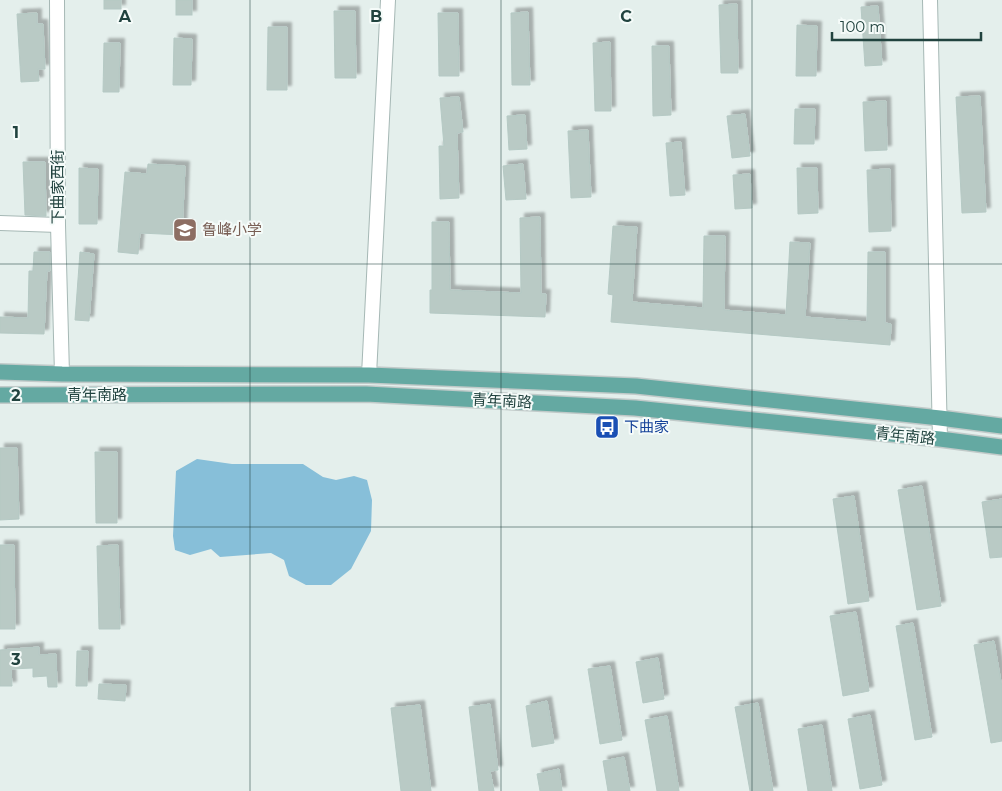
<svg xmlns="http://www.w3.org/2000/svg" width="1002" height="791" font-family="Montserrat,'Noto Sans SC',sans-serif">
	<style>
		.water { fill: #87bfd9 }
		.building { fill: #b9cac5; stroke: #b5c9c4; filter: url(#shadow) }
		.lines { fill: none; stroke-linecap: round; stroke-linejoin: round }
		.minor-casing { stroke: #a6b8b5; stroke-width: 16 }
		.major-casing { stroke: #c1cac9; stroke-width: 18 }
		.minor { stroke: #fff; stroke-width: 14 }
		.major { stroke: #64a9a2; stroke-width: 15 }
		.grid { fill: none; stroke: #21433f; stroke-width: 1; stroke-opacity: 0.55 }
		.labels { text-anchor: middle; stroke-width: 4; stroke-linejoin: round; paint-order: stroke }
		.street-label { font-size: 15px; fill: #21433f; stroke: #f5fbf9 }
		.education-label { font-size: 15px; fill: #785e54; stroke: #f5fbf9; text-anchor: start }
		.transit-label { font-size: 15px; fill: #164399; stroke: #f5fbf9; text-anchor: start }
		.grid-label { font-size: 16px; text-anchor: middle; font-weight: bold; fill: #21433f; stroke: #f5fbf9; stroke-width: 4; stroke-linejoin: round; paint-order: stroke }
	</style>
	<defs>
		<filter id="shadow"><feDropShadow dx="4.5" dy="-4.5" stdDeviation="1" flood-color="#0004"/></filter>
	</defs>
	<rect width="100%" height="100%" fill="#e4efec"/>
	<path class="water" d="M197,459L232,464H303L323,477L336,480L354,476L367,480L372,500L371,531L351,569L331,585H306L289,576L284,560L271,553L220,557L211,549L190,555L175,550L173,536L176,471Z"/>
	<g class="building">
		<rect x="104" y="0" width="17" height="9"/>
		<rect x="176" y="0" width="16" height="15"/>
		<path d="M737,4L738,73H721L719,5Z"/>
		<path d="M878,6L882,65L865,66L861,7Z"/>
		<path d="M334,11H355L356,78H335Z"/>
		<path d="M528,12L530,85H512L511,13Z"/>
		<path d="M37,13V24H43L45,69H38L39,81L21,82L17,14Z"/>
		<path d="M438,13H458L459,76H439Z"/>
		<path d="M797,25L817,26L816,76H796Z"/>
		<path d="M268,27H287V90H267Z"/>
		<path d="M174,38L192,39L191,85H173Z"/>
		<path d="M610,42L611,111H595L593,43Z"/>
		<path d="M104,43H120L119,92H103Z"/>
		<path d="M652,46H669L671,115L653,116Z"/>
		<path d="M980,96L986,212L962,213L956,97Z"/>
		<path d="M459,97L463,132L457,133L459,198L440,199L439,146H444L440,98Z"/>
		<path d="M886,101L887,150L865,151L863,102Z"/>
		<path d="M795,109H815L814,144H794Z"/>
		<path d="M745,114L750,156L732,158L727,116Z"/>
		<path d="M525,115L527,149L509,150L507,116Z"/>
		<path d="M588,130L591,197L571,198L568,131Z"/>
		<path d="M681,142L685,195L670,196L666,143Z"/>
		<path d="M23,162H45L46,216L25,215Z"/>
		<path d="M148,164L185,166L182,235L140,233L138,254L118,252L125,172L147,174Z"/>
		<path d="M523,164L526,199L506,200L503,166Z"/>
		<path d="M79,168L98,169L97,224H79Z"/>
		<path d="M797,168H817L818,213L798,214Z"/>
		<path d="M890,169L891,231L869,232L867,170Z"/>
		<path d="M750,174L752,208L735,209L733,175Z"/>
		<path d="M540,217L541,294H546L545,317L430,313V290H432V222H449L450,290L521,293L520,218Z"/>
		<path d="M613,226L637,227L632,302L703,308L704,236H725L724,310L786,315L790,242L810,243L805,317L867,322L868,252H885V323L891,324L890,345L611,322L613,295L608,294Z"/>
		<path d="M34,252H50V271H47L44,334L0,333V317L28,318L29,271H33Z"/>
		<path d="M80,252L94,254L89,321L75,320Z"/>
		<path d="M0,448H17L19,519L0,520Z"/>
		<path d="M95,452H117V523H96Z"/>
		<path d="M922,486L941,606L917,610L898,490Z"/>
		<path d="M854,496L869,601L848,604L833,499Z"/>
		<path d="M1002,499V557L990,558L982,502Z"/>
		<path d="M0,545H14L15,629H0Z"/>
		<path d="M118,545L120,629H99L97,546Z"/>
		<path d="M856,612L869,691L843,696L830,616Z"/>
		<path d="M913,623L932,737L915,740L896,626Z"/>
		<path d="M994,641L1002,688V741L991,743L974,645Z"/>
		<path d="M39,647V655L56,654L57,687H48L47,676L33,677V668L11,669L12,686H0V650Z"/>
		<path d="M77,651H88L87,686H76Z"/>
		<path d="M658,658L664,699L643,703L636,662Z"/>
		<path d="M610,666L622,740L600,744L588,669Z"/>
		<path d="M99,684L126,685L125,701L98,699Z"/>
		<path d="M547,701L554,743L532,747L526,706Z"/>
		<path d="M758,703L773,791H750L735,707Z"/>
		<path d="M490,704L498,770L490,771L494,791H479L469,707Z"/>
		<path d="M420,705L431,791H401L391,708Z"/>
		<path d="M870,715L882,785L860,789L848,719Z"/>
		<path d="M667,716L679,791H657L645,720Z"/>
		<path d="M822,725L832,791H808L798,729Z"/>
		<path d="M624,757L630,791H608L603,761Z"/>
		<path d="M559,769L562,791H540L537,774Z"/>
	</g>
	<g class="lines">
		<defs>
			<g id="minor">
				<path d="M57,0L58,225L62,374"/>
				<path d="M930,0L940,439"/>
				<path d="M0,223L58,225"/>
				<path d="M369,375L388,0"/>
			</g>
			<g id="major">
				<path d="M0,372L62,374L369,375L636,386L940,418L1002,426"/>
				<path d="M0,395L366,394L635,408L940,439L1002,447"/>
			</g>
		</defs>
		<use href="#minor" class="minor-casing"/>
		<use href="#major" class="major-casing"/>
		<use href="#minor" class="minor"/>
		<use href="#major" class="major"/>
	</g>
	<path class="grid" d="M250,0V791M501,0V791M752,0V791M0,264H1002M0,527H1002"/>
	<defs>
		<symbol id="school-square" viewBox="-11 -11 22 22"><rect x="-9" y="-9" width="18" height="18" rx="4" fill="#8d6e63" stroke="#f5fbf9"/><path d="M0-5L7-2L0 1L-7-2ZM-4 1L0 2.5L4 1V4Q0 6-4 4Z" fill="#fff"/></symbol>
		<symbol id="bus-square" viewBox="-11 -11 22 22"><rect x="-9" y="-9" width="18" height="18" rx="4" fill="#1a4fb4" stroke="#f5fbf9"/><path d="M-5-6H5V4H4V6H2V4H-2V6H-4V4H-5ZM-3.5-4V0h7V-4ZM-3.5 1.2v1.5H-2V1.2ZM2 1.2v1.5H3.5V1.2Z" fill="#fff"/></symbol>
	</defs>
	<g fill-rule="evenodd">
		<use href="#school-square" x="171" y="216" width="28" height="28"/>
		<use href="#bus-square" x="593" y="413" width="28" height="28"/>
	</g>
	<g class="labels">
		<g class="street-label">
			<text transform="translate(58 187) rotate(-90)" y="5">下曲家西街</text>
			<text x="97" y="400">青年南路</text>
			<text transform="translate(502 401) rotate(3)" y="5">青年南路</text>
			<text transform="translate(905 436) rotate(6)" y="5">青年南路</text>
		</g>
		<g class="education-label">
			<text x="202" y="235">鲁峰小学</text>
		</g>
		<g class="transit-label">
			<text x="624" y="432">下曲家</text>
		</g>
	</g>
	<g class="grid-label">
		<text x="125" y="22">A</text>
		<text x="376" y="22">B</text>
		<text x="626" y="22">C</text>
		<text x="16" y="138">1</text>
		<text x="16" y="401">2</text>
		<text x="16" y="665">3</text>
	</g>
	<path d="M832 32v8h149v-8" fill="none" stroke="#21433f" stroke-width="2.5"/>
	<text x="840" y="32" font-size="15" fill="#21433f" stroke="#f5fbf9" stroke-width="4" paint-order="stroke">100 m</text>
</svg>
